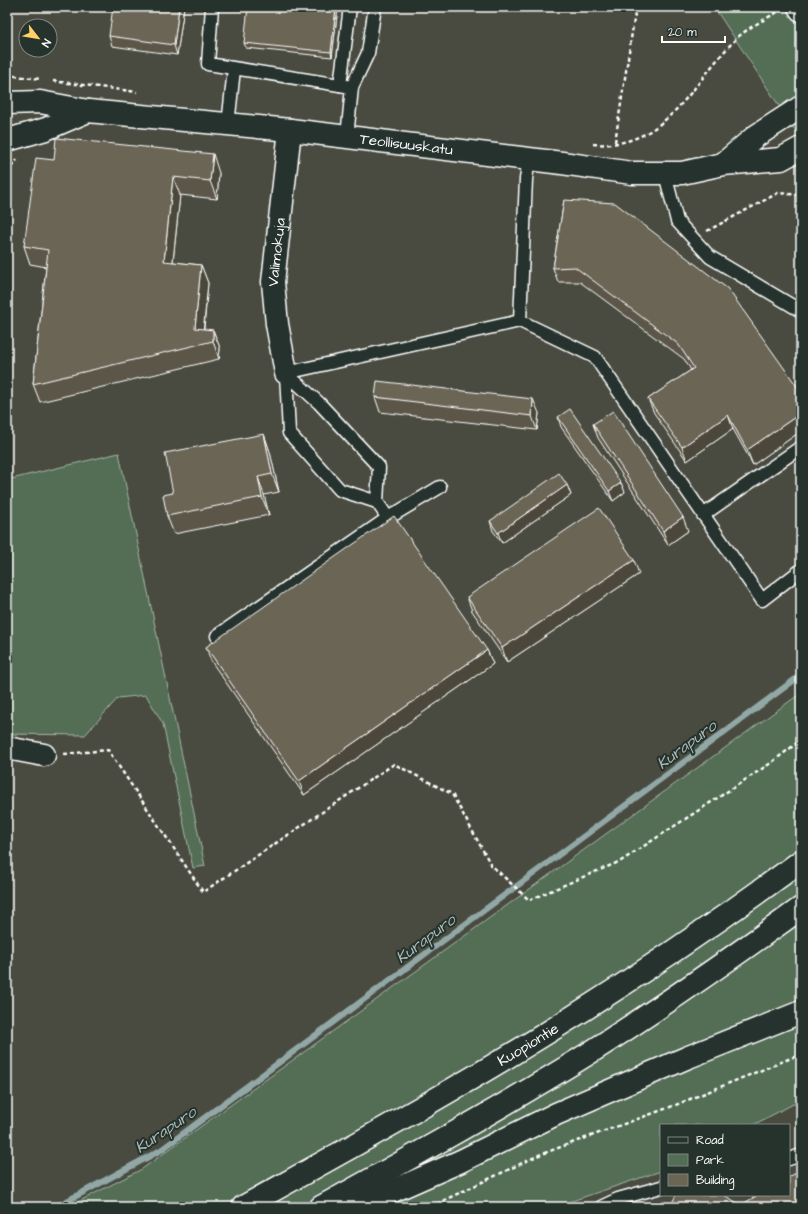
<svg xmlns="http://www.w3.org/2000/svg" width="808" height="1214" font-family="'Architects Daughter',sans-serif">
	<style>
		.built { fill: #494c41; fill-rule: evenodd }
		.green { fill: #526e55; stroke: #a8b6aa }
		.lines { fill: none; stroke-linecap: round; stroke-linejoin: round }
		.stream { stroke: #92a8a7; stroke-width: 6 }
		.service-casing { stroke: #fff; stroke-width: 15 }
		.minor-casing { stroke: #fff; stroke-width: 25 }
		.tertiary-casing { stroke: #fff; stroke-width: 25 }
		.primary-casing { stroke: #fff; stroke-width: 25 }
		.motorway-casing { stroke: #fff; stroke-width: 25 }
		.path { stroke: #fff; stroke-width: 2.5; stroke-dasharray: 4 3; stroke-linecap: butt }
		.service { stroke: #26332d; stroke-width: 12 }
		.minor { stroke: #26332d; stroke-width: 22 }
		.tertiary { stroke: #26332d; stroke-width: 22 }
		.primary { stroke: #26332d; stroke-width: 22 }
		.motorway { stroke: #26332d; stroke-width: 22 }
		.wall { fill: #5c5748; stroke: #fff }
		.shaded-wall { fill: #4b473b; stroke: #fff }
		.building { fill: #6b6554; stroke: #fff }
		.labels { text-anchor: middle; stroke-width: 4; stroke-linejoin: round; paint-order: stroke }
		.street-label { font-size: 15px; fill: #fff; stroke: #26332d }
		.water-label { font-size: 16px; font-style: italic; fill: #adbebd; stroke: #26332d }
	</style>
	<rect width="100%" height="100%" fill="#3b4239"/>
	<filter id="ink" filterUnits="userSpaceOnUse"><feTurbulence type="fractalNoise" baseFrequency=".025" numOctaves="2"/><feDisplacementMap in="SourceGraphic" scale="8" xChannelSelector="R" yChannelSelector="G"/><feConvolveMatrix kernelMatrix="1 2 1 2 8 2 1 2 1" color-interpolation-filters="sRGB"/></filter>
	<g filter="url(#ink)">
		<g class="built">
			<path d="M7,7H714L801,139V693L142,1169L68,1207H7ZM26,26H50V50H26Z"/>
			<path d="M801,1100V1207H554L661,1171V1195H789V1125H753Z"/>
		</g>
		<g class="green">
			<path d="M714,7H801V139Z"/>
			<path d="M119,453L205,866L193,868L163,724L146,695L118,698L85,735L7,734V480Z"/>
			<path d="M801,693V1100L753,1125H661V1171L554,1207H68L142,1169Z"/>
		</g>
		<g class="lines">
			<path class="stream" d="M56,1207L161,1150L801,675"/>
			<defs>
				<g id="service">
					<path d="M212,7L208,64L352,87"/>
					<path d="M340,85L350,7"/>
					<path d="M228,125L234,69"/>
					<path d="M347,137L352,87L368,53L375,7"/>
					<path d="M529,159L526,179L520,321L595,357L762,600L801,570"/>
					<path d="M665,174L677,221L710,257L801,311"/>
					<path d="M286,373L520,321"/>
					<path d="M286,373L289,433L340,490L377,502L388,518"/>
					<path d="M286,373L319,403L379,467L377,502"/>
					<path d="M703,515L801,447"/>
					<path d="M217,636L388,518L440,487"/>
					<path d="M789,1159L801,1155"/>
					<path d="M601,1207L618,1199L661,1187"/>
				</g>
				<g id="minor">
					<path id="s1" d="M286,373L277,324L273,282L290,130"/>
					<path d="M7,748L44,755"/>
				</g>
				<g id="tertiary">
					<path id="s2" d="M7,103L40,102L88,111L290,130L562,163L632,173H682L723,164L781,159L801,148"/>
					<path d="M11,139L46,129L88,111"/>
					<path d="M723,164L756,136L801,107"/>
				</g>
				<path id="primary" d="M799,7L801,10"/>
				<g id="motorway">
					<path id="s3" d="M243,1207C351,1147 461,1087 566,1021C646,971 725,917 801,861"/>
					<path d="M321,1207C412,1157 503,1107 591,1052C663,1006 733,957 801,908"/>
					<path d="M350,1207L361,1205L461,1161L556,1114L686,1058L801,1012"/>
				</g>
			</defs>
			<use href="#service" class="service-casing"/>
			<use href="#minor" class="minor-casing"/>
			<use href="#tertiary" class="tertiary-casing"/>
			<use href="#primary" class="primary-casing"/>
			<use href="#motorway" class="motorway-casing"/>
			<g class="path">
				<path d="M7,75L40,79"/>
				<path d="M53,81L137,92"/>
				<path d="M615,142L636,7"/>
				<path d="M593,144C666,150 692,83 735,40C745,29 766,19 779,11"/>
				<path d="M7,172L17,160"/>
				<path d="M707,231L778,193L801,195"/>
				<path d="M64,754L108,750L203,892L394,764L452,794L491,865L529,900L621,861L771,763L801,740"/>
				<path d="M430,1207L539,1155L673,1106L801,1054"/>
			</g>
			<use href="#service" class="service"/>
			<use href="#minor" class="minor"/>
			<use href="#tertiary" class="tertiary"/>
			<use href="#primary" class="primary"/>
			<use href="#motorway" class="motorway"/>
		</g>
		<g class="wall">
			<path d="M184,7L177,55L112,46L109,36Z"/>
			<path d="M338,7L332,57L246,48L244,43Z"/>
			<path d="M54,160L219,173L217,199L180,195L173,262L201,265L208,283L204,329L213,330L220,348L219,359L40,402L33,384L46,267L30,264L24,246Z"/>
			<path d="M564,200L801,392V431L753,465L733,429L687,461L654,413L648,399L691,370L684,359L580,282H558L553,268Z"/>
			<path d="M375,397L539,413L537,430L380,412Z"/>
			<path d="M558,417L621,483L625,492L613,501L561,427Z"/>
			<path d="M593,424L688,531L668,545L598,438Z"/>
			<path d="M264,434L270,452L279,492L264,495L269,515L174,534L167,516L173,493Z"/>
			<path d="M567,485L571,495L502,543L493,531L490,521Z"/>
			<path d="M639,574L507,662L472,611L467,597Z"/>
			<path d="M206,647L487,650L493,664L304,795L211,661Z"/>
		</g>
		<g class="shaded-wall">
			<path d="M179,7H184L177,55L174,45Z"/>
			<path d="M336,7H338L332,57L331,52Z"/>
			<path d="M213,154L219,173L217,199L210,181Z"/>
			<path d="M173,177L180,195L171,280L164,261Z"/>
			<path d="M201,265L208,283L202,343L195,328Z"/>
			<path d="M213,330L220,348L219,359L213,341Z"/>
			<path d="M533,399L539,413L537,430L532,416Z"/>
			<path d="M801,413V431L753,465L747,450Z"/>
			<path d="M728,415L733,429L687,461L682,447Z"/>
			<path d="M264,434L270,452L279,492L272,474Z"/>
			<path d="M258,477L264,495L269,515L262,497Z"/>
			<path d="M621,483L625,492L613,501L609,491Z"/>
			<path d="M567,485L571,495L502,543L498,533Z"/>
			<path d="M683,517L688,531L668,545L663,531Z"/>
			<path d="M634,560L639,574L507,662L502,648Z"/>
			<path d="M487,650L493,664L304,795L299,781Z"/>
		</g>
		<g class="building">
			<path d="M113,7H179L174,45L109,36Z"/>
			<path d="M248,7H336L331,52L244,43Z"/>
			<path d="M56,138L213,154L210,181L173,177L164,261L201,265L195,328L213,330V341L33,384L48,250L24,246L36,158L54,160Z"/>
			<path d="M564,200L615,203L728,289L801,392V413L747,450L728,415L682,447L648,399L694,368L678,344L575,267L553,268Z"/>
			<path d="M377,381L533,399L532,416L375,397Z"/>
			<path d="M570,409L621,483L609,491L558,417Z"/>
			<path d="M613,411L683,517L663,531L593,424Z"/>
			<path d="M264,434L272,474L258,477L262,497L167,516L163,495L173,493L165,453Z"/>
			<path d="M559,473L567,485L498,533L490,521Z"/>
			<path d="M599,508L634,560L502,648L467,597Z"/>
			<path d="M394,516L487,650L299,781L206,647Z"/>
			<path d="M801,1170V1207H670L676,1195H724L741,1205L758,1195H789V1177Z"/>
		</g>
	</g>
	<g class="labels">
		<g class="street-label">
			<text dy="5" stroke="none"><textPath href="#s2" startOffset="402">Teollisuuskatu</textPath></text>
			<text dy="5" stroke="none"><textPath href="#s1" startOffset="122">Valimokuja</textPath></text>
			<text dy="5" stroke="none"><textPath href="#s3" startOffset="328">Kuopiontie</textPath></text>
		</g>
		<g class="water-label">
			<text transform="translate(686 744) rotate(-37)" y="6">Kurapuro</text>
			<text transform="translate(425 938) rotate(-37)" y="6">Kurapuro</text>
			<text transform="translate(165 1129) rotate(-34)" y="6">Kurapuro</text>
		</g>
	</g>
	<rect width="808" height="1214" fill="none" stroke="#26332d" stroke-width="24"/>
	<rect x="12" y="12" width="784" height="1190" fill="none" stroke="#fff" stroke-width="1.5" filter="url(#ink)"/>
	<rect x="660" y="1124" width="130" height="72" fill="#26332d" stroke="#7d8581"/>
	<rect x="668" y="1137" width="20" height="6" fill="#26332d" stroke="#7d8581"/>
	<text x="696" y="1144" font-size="12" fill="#ffffff">Road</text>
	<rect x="668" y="1154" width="20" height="12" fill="#526e55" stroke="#7d8581"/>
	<text x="696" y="1164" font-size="12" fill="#ffffff">Park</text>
	<rect x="668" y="1174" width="20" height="12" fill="#6b6554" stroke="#7d8581"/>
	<text x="696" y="1184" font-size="12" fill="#ffffff">Building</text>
	<g transform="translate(38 38) rotate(121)"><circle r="19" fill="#26332d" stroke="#7d8581"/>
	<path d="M0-3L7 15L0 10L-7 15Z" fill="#ffd166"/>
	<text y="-6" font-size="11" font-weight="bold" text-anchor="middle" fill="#ffffff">N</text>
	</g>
	<path d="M662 36v6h63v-6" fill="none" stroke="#ffffff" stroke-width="2"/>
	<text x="668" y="36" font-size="12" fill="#ffffff" stroke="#26332d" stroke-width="3" paint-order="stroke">20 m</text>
</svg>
